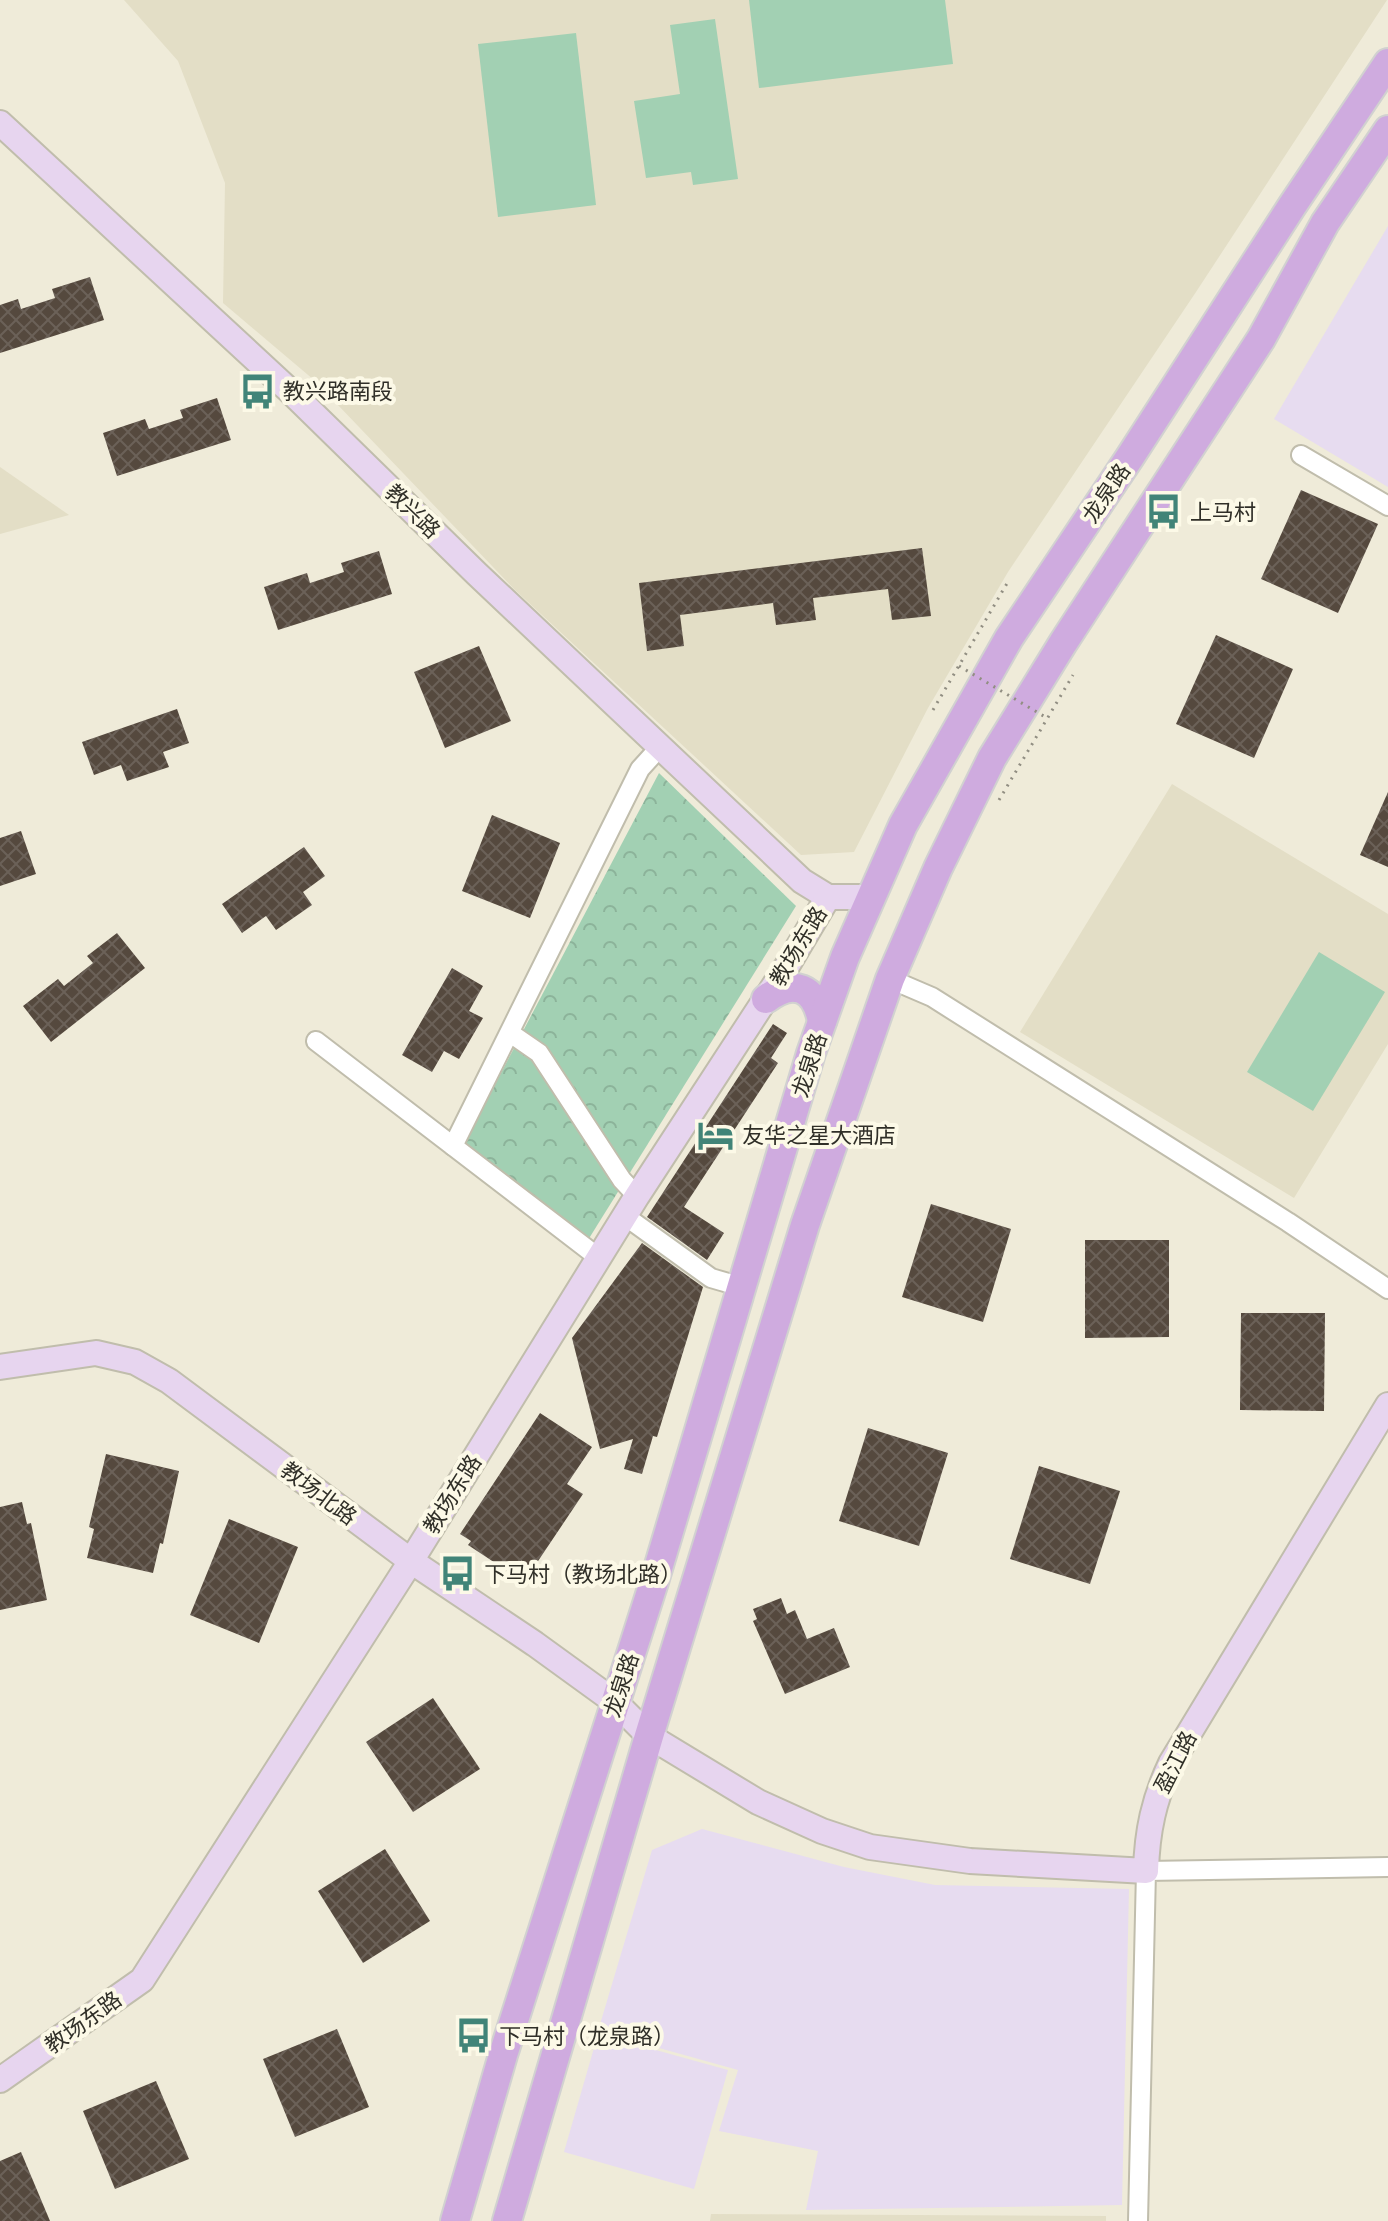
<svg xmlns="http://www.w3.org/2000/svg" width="1388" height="2221" font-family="'IBM Plex Serif','Noto Sans SC',serif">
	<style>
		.commercial { fill: #e7dcf0 }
		.built { fill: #e3dec6 }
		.forest { fill: url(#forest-crowns) }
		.pitch { fill: #a2d0b3 }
		.building { fill: url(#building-cross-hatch) }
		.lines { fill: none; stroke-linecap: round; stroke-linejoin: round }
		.street-casing { stroke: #c0bdac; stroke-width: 22 }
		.secondary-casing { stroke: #c0bdac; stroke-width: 28 }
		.primary-casing { stroke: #d1d1d0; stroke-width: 32 }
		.path { stroke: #918e82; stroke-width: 3; stroke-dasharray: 2 6; stroke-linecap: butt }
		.street { stroke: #fff; stroke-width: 18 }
		.secondary { stroke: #e7d5ef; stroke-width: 24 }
		.primary { stroke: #cfabdf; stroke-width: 28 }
		.path-bridge { stroke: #918e82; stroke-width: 3; stroke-dasharray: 2 6; stroke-linecap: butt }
		.labels { text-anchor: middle; stroke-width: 8; stroke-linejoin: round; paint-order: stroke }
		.poi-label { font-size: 22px; fill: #302f28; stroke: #fcf9e7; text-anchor: start }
		.street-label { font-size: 22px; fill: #302f28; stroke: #fcf9e7 }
	</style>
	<defs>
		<pattern id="forest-crowns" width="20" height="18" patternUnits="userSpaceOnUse" patternTransform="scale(2)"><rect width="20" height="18" fill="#a2d0b3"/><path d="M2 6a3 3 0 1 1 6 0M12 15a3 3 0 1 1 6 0" fill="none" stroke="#8cb39a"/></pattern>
		<pattern id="building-cross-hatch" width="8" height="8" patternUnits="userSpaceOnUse" patternTransform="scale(2)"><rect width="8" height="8" fill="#55493e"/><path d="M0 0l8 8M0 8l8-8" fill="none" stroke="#6b6158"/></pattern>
	</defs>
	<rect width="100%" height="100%" fill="#efebd9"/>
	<g class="commercial">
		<path d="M1388,226V487L1274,419Z"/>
		<path d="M702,1829L844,1867L935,1885L1129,1889L1122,2205L806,2210L818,2151L719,2131L738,2070L598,2031L652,1850Z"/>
		<path d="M598,2034L728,2070L694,2189L564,2152Z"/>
	</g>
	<g class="built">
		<path d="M124,0H1387L1196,292L1008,572L928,708L854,852L801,855L515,590L314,380L223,303L225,183L178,61Z"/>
		<path d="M0,467L69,515L0,534Z"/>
		<path d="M1172,784L1388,914V1044L1294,1198L1020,1032Z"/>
		<path d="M711,2214L1106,2216V2221H710Z"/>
	</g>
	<path class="forest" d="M659,773L796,906L588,1240L464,1143Z"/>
	<g class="pitch">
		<path d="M749,0H945L953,64L759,88Z"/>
		<path d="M715,19L738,179L693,185L691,172L646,178L634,101L680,94L670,25Z"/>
		<path d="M576,33L596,205L498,217L478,44Z"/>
		<path d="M1319,952L1385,992L1313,1111L1247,1072Z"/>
	</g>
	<g class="building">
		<path d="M90,277L104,320L0,353V305L18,299L21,309L55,298L52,289Z"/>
		<path d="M217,398L231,440L117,476L103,433L145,419L149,429L183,418L180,410Z"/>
		<path d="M1301,490L1378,524L1338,613L1261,579Z"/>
		<path d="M922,548L931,616L892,620L888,589L813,598L816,620L776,625L773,603L680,615L684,646L647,651L639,583Z"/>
		<path d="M379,551L392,594L278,630L264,587L307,573L310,583L344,572L341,563Z"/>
		<path d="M1216,635L1293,669L1254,758L1176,724Z"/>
		<path d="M479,646L511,721L445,748L414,672Z"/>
		<path d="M177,709L189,743L163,752L169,767L127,781L121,765L94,775L82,742Z"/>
		<path d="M1388,792V867L1360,855Z"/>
		<path d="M492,815L560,843L530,918L462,891Z"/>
		<path d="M21,831L36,874L0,886V838Z"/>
		<path d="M304,847L325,876L303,892L312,905L276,930L266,916L242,933L222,904Z"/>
		<path d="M117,933L145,968L51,1042L23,1006L58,979L64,986L93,963L87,956Z"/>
		<path d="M452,968L483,986L469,1011L483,1018L459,1059L444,1051L432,1072L402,1055Z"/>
		<path d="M773,1024L787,1033L771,1058L778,1063L684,1207L724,1233L707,1260L647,1217Z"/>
		<path d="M931,1204L1011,1229L983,1322L902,1297Z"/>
		<path d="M1085,1240H1169V1337L1085,1338Z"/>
		<path d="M642,1243L703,1287L657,1437L653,1436L642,1474L624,1469L633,1439L600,1449L572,1338Z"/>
		<path d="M1241,1313H1325L1324,1411L1240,1410Z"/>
		<path d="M540,1413L592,1447L567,1484L583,1494L524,1582L468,1545L471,1541L460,1534Z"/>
		<path d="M868,1428L948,1453L919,1546L839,1521Z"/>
		<path d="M106,1454L179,1471L163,1544L160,1543L153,1573L87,1558L94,1529L89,1527Z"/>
		<path d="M1039,1466L1120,1491L1090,1584L1010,1559Z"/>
		<path d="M22,1502L27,1524L31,1523L47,1600L0,1610V1507Z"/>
		<path d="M229,1519L298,1547L259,1643L190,1615Z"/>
		<path d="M781,1598L787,1614L795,1610L807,1639L834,1628L850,1667L785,1694L753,1621L757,1619L753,1609Z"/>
		<path d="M433,1698L480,1769L413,1812L366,1742Z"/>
		<path d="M385,1849L430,1921L363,1963L318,1891Z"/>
		<path d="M337,2029L369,2107L295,2137L263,2059Z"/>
		<path d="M156,2081L189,2159L115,2189L83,2111Z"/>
		<path d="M21,2152L50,2221H0V2161Z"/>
	</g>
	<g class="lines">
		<defs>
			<g id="street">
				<path d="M1301,455L1388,506"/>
				<path d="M890,979L932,997L1288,1222L1388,1289"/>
				<path d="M510,1033L539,1053L622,1180L637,1196"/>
				<path d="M316,1041L599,1258"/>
				<path d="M453,1146L640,769L660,747"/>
				<path d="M625,1216L711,1278L742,1287"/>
				<path d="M1138,2221L1146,1871L1388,1867"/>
			</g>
			<g id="secondary">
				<path d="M0,123L291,392L477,574L802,881L828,897"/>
				<path d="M828,897H871"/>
				<path d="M0,1367L96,1353L135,1362L169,1381L411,1561L535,1644L615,1702L649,1736L758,1802L822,1831L870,1847L970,1861L1146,1871C1147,1831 1154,1799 1171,1763L1388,1405"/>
				<path d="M0,2080L142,1980L411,1561L637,1196L787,966L828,897"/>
			</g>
			<g id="primary">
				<path d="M766,999C794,978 815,987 822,1021"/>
				<path d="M455,2221L503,2055L654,1582L811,1053L845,957L903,825L1009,638L1130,457L1292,206L1388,63"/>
				<path d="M507,2221L649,1736L805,1225L890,979L938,868L992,758L1063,643L1261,339L1325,223L1388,130"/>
			</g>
		</defs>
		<use href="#street" class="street-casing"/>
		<use href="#secondary" class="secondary-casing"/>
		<use href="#primary" class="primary-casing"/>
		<g class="path">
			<path d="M933,710L1009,580"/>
			<path d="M999,800L1073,675"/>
		</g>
		<use href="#street" class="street"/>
		<use href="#secondary" class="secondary"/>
		<use href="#primary" class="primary"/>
		<path class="path-bridge" d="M959,666L1047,718"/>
	</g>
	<defs>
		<symbol id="bus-bare" viewBox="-9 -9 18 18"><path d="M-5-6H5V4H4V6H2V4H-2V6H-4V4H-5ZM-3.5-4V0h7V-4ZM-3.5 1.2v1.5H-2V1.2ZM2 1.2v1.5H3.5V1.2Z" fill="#418478" stroke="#fcf9e7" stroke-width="2.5" paint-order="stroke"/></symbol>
		<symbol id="hotel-bare" viewBox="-9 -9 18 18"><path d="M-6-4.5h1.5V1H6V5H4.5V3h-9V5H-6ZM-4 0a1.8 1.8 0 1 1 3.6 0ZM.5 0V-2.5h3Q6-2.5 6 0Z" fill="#418478" stroke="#fcf9e7" stroke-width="2.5" paint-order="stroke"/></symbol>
	</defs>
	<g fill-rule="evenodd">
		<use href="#bus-bare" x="232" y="366" width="51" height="51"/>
		<use href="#bus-bare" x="1138" y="486" width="51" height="51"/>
		<use href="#hotel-bare" x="690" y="1110" width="51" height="51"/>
		<use href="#bus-bare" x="432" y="1548" width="51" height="51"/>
		<use href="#bus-bare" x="448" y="2010" width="51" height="51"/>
	</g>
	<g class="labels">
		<g class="poi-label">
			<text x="283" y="399">教兴路南段</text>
			<text x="1190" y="520">上马村</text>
			<text x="742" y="1143">友华之星大酒店</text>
			<text x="484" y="1582">下马村（教场北路）</text>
			<text x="499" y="2044">下马村（龙泉路）</text>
		</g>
		<g class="street-label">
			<text transform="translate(1106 493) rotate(-56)" y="8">龙泉路</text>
			<text transform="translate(413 511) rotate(44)" y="8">教兴路</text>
			<text transform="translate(798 946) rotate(-59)" y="8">教场东路</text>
			<text transform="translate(809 1065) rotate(-72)" y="8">龙泉路</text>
			<text transform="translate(319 1493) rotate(37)" y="8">教场北路</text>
			<text transform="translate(452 1494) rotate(-58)" y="8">教场东路</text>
			<text transform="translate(621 1685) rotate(-72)" y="8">龙泉路</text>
			<text transform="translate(1175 1762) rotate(-63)" y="8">盈江路</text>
			<text transform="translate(83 2022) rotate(-36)" y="8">教场东路</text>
		</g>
	</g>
</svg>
